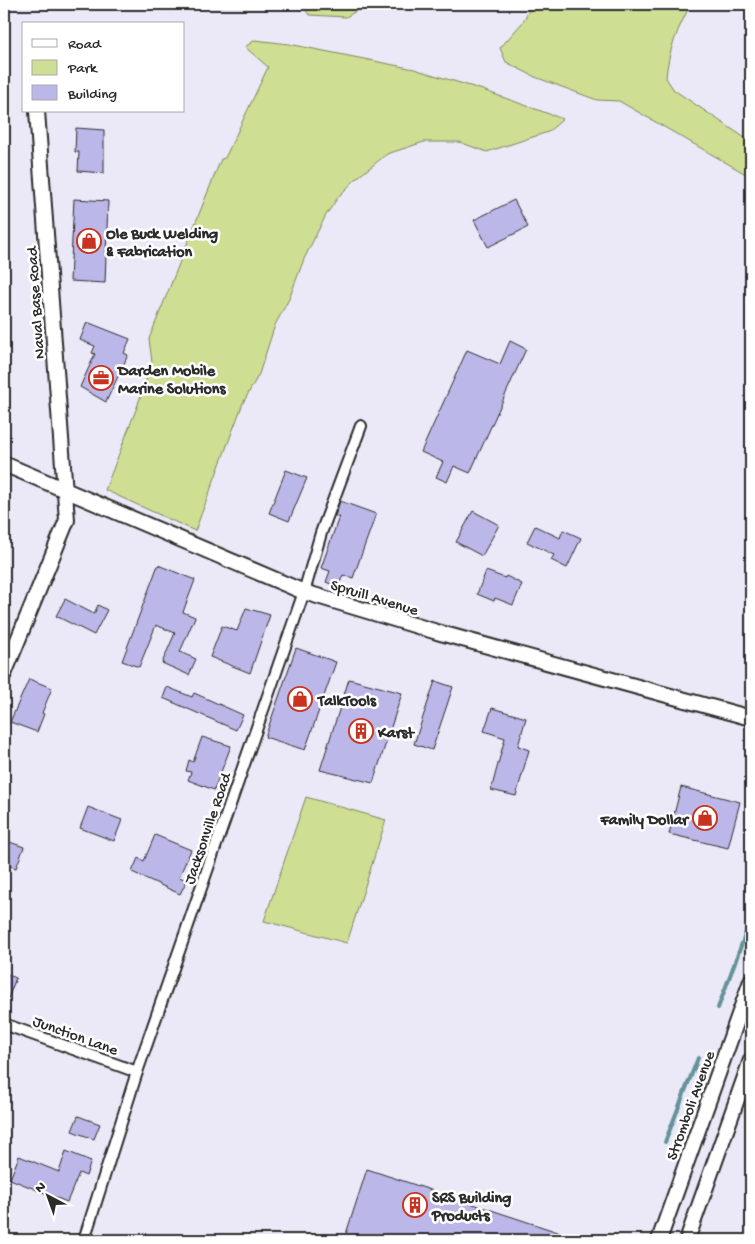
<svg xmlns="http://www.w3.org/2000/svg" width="755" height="1244" font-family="'Gochi Hand',sans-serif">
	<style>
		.green { fill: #cede92; stroke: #7c845e }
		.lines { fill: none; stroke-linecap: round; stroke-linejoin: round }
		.stream { stroke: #63929a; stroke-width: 4 }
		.building { fill: #bcb7e9; stroke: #2b2b2b }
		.minor-casing { stroke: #2b2b2b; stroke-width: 14 }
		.tertiary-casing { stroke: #2b2b2b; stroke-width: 18 }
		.minor { stroke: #fff; stroke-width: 10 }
		.tertiary { stroke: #fff; stroke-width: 14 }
		.labels { text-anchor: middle; stroke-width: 5; stroke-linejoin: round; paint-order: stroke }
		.poi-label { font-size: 16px; font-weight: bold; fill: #2b2b2b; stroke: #fff; text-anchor: start }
		.street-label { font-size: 16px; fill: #2b2b2b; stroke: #fff }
	</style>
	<rect width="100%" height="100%" fill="#ebe9f8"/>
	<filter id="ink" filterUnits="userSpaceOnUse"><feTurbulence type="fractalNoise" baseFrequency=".02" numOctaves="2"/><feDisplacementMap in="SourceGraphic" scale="10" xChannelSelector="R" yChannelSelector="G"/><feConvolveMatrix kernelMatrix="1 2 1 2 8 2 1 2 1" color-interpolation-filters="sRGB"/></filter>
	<g filter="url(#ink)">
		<g class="green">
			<path d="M302,4H368L346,17L309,15Z"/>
			<path d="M532,4H691C678,28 668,51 666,78L674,90L751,142V177L619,101L597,100L535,77L506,62L500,48L523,22Z"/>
			<path d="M255,40L289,44L414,69L480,89L563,119L548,132L487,152L459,142H424L387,154L358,177L339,196L326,215L304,259L289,299L275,325L259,374L243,403L195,531L105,490L137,407L152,362L149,339L221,159L225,158L268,67L245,47Z"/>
			<path d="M306,797L386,820L347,943L264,921Z"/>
		</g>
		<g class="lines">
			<g class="stream">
				<path d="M718,1008L751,919"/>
				<path d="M665,1142L698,1058"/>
			</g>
		</g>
		<g class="building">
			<path d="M76,128L104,130V173L78,171L79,152H75Z"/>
			<path d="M74,199L108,201L105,283L70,281Z"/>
			<path d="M514,200L528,227L488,247L474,220Z"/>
			<path d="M87,322L130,339L124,353L128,355L106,402L80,387L95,354L92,353L95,346L80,340Z"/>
			<path d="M510,341L526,349L470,473L454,466L447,482L436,477L443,462L421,452L467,350L500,364Z"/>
			<path d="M286,470L307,478L289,521L269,513Z"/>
			<path d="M340,501L376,514L353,578L343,575L338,587L326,582L330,571L321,568L339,517L335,516Z"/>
			<path d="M473,511L499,525L482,556L456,542Z"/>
			<path d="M535,526L560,538L563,530L581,538L567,568L551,560L554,555L527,542Z"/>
			<path d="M158,565L195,580L183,612L195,617L180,652L196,659L189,675L162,663L175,633L156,625L139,667L122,661Z"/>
			<path d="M486,571L505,578L506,576L522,584L513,605L495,598L494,601L477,594Z"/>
			<path d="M65,599L94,614L98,605L107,610L94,635L56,616Z"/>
			<path d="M246,608L270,615L250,673L210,657L222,626L237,631Z"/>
			<path d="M296,648L336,662L305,750L265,737Z"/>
			<path d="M29,679L52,688L42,713L44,714L37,732L10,722Z"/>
			<path d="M349,679L402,693L373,783L320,770Z"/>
			<path d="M435,681L453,687L432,750L414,744Z"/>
			<path d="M167,687L192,697L194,693L243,715L236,730L163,698Z"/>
			<path d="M492,708L526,718L518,746L529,750L516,796L491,790L505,738L484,731Z"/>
			<path d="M202,737L231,746L214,790L188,780L191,772L186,771L189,760L193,762Z"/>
			<path d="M681,787L740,802L728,848L669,834Z"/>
			<path d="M88,807L122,820L114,841L80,828Z"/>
			<path d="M155,835L191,850L179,877L187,880L180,894L132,872L138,858L144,861Z"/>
			<path d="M4,840L24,847L16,868L4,864Z"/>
			<path d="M4,973L16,978L5,1006H4Z"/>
			<path d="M78,1116L100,1124L94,1139L72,1131Z"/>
			<path d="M66,1151L91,1161L86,1176L79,1173L67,1202L10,1179L19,1156L59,1172Z"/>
			<path d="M367,1169L576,1238V1240H344Z"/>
		</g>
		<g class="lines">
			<defs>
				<g id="minor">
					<path d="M4,1024L137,1072"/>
					<path d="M84,1240L137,1072L304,592L321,533L361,426"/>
				</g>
				<g id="tertiary">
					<path d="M4,464L304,592L437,632L751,718"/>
					<path d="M4,674L67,520L37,111"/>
					<path d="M659,1240L751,981"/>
					<path d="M687,1240L751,1060"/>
				</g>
			</defs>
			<use href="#minor" class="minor-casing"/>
			<use href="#tertiary" class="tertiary-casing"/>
			<use href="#minor" class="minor"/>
			<use href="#tertiary" class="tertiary"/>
		</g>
	</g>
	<defs>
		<symbol id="shop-ring" viewBox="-11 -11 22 22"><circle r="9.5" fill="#fff" stroke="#c8321e" stroke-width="1.5"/><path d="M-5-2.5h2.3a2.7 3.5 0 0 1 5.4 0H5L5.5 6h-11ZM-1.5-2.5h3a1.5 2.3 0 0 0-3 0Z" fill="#c8321e"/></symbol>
		<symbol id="office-ring" viewBox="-11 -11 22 22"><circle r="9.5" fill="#fff" stroke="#c8321e" stroke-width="1.5"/><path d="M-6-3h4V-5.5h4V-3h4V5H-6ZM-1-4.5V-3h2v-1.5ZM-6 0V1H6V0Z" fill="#c8321e"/></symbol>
		<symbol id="building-ring" viewBox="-11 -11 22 22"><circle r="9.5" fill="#fff" stroke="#c8321e" stroke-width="1.5"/><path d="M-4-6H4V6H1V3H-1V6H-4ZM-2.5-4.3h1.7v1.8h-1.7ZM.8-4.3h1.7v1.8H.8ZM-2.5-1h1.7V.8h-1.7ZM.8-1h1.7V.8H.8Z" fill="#c8321e"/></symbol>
	</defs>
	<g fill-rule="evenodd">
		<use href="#shop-ring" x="75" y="227" width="28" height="28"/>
		<use href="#office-ring" x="87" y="364" width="28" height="28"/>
		<use href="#shop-ring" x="286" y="685" width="28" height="28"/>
		<use href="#building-ring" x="347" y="717" width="28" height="28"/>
		<use href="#shop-ring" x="691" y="804" width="28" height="28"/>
		<use href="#building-ring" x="401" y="1191" width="28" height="28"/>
	</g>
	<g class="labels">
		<g class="poi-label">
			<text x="106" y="238">Ole Buck Welding<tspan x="106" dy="18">&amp; Fabrication</tspan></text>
			<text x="118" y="375">Darden Mobile<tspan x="118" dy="18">Marine Solutions</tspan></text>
			<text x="318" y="705">TalkTools</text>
			<text x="378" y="737">Karst</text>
			<text x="688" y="824" text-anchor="end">Family Dollar</text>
			<text x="432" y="1202">SRS Building<tspan x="432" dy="18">Products</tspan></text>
		</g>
		<g class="street-label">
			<text transform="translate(34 303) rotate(-94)" y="6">Naval Base Road</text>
			<text transform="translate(375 596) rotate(17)" y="6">Spruill Avenue</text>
			<text transform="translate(206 828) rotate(-71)" y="6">Jacksonville Road</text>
			<text transform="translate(76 1034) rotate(20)" y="6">Junction Lane</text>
			<text transform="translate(689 1105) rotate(-70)" y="6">Stromboli Avenue</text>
		</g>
	</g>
	<rect width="755" height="1244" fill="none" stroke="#fff" stroke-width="20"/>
	<rect x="10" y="10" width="735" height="1224" fill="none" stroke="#2b2b2b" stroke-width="2" filter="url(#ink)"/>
	<rect x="22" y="22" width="162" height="90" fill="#ffffff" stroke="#aaaaaa"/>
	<rect x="32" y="39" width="25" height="8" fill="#ffffff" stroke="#aaaaaa"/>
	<text x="68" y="48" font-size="15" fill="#2b2b2b">Road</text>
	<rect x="32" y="60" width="25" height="15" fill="#cede92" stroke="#aaaaaa"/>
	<text x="68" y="72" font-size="15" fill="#2b2b2b">Park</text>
	<rect x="32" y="85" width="25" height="15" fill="#bcb7e9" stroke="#aaaaaa"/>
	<text x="68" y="98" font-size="15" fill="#2b2b2b">Building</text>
	<g transform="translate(48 1196) rotate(319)" stroke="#ffffff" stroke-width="4" paint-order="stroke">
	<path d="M0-4L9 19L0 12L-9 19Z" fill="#2b2b2b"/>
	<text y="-8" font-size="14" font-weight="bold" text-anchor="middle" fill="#2b2b2b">N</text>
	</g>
</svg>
